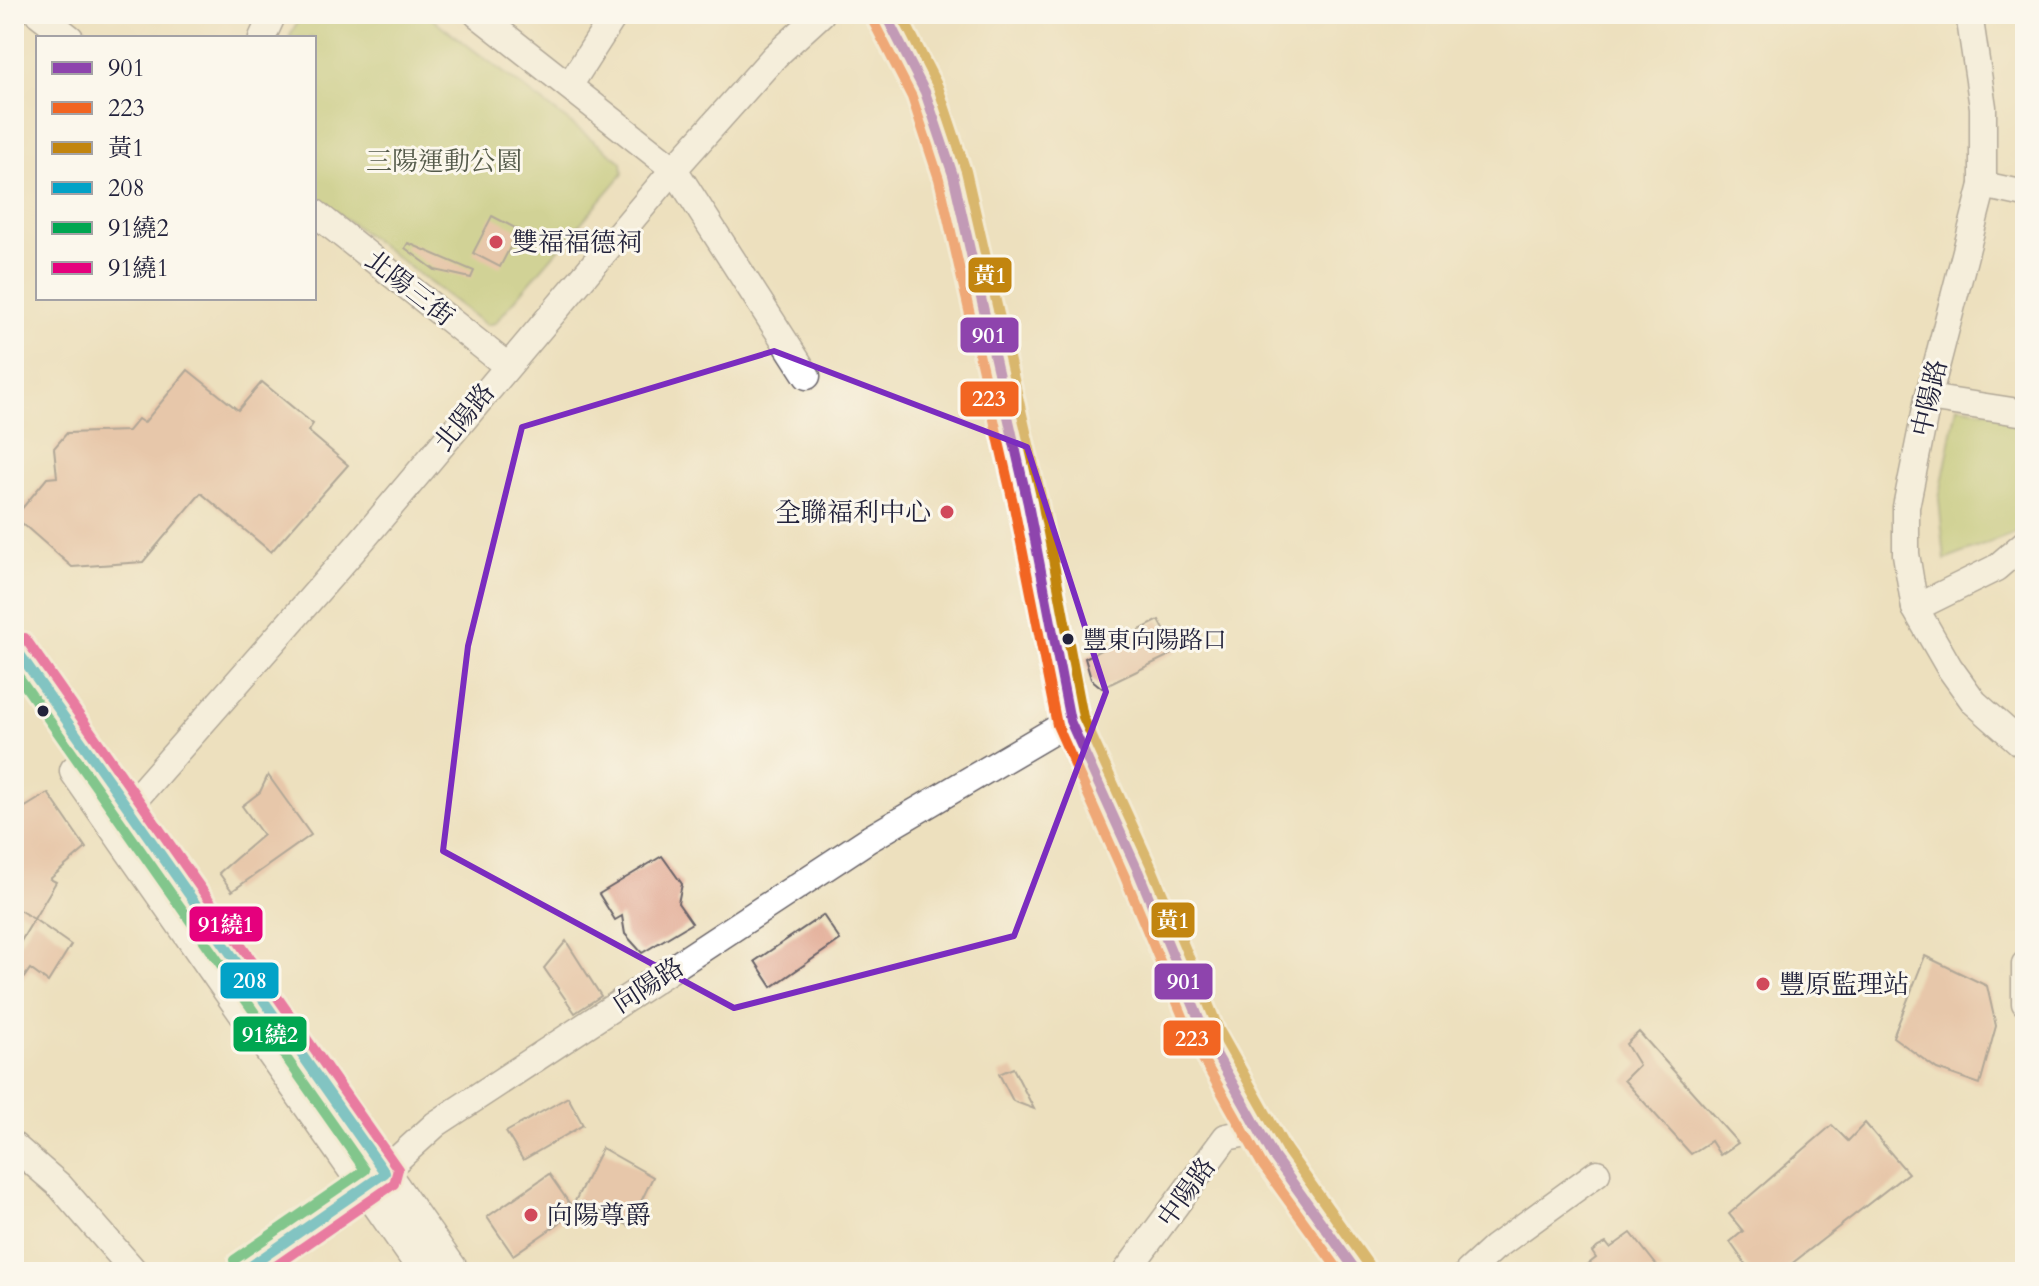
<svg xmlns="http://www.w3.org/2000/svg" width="2039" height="1286" font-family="Cardo,'Noto Serif TC',serif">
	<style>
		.green { fill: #b0c266; stroke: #697250; stroke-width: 2 }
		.building { fill: #e1a892 }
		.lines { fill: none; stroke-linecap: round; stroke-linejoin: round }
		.minor-casing { stroke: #696469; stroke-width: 29 }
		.major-casing { stroke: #696469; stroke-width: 35 }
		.minor { stroke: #fff; stroke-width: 26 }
		.major { stroke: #fff; stroke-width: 32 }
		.bus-1-casing { stroke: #fbf7ec; stroke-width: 16 }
		.bus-2-casing { stroke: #fbf7ec; stroke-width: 16 }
		.bus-3-casing { stroke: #fbf7ec; stroke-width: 16 }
		.bus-4-casing { stroke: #fbf7ec; stroke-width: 16 }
		.bus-5-casing { stroke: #fbf7ec; stroke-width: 16 }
		.bus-6-casing { stroke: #fbf7ec; stroke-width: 16 }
		.bus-1 { stroke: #8e44ad; stroke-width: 10 }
		.bus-2 { stroke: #f26522; stroke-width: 10 }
		.bus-3 { stroke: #c2850f; stroke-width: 10 }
		.bus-4 { stroke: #02a2c7; stroke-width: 10 }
		.bus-5 { stroke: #00a651; stroke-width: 10 }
		.bus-6 { stroke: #e5007d; stroke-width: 10 }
		.marked { fill: none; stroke: #7b2cbf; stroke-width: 6; stroke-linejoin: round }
		.poi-dot { fill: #d1495b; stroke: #fbf7ec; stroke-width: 3 }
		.bus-dot { fill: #22223b; stroke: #fbf7ec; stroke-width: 3 }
		.labels { text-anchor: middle; stroke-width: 6; stroke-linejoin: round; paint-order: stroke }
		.bus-label { font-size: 24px; fill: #22223b; stroke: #fbf7ec; text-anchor: start }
		.park-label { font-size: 26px; fill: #545a4a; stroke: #fbf7ec }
		.poi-label { font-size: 26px; fill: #22223b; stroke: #fbf7ec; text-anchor: start }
		.street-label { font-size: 26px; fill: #22223b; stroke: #fbf7ec }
		.line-badge { stroke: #fbf7ec; stroke-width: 3 }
		.badge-label { font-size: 22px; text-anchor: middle; font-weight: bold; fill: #fff }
	</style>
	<rect width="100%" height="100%" fill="#fbf7ec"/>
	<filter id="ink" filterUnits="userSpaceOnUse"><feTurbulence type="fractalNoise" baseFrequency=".0125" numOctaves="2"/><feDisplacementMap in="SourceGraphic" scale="16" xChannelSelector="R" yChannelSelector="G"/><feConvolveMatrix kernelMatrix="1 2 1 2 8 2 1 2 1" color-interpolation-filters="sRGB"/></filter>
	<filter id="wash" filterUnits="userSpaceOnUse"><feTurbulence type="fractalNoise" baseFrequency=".006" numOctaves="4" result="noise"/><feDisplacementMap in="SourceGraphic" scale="32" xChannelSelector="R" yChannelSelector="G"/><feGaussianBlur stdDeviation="1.8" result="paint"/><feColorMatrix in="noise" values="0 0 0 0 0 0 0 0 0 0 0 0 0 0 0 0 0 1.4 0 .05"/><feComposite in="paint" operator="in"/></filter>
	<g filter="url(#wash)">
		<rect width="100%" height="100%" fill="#ede0be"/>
		<g class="green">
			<path d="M301,14H426L622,162L623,174L495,323L486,325L314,195V38H289Z"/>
			<path d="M1957,406L2025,416V529L1945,560L1939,499Z"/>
		</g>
		<g id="blocks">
			<g class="building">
				<path d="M492,216L519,230L500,267L473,253Z"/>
				<path d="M408,243L474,271L471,278L435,270L405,248Z"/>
				<path d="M188,370L238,410L262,382L313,424L308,431L348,465L271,552L201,493L143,562L72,567L15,517L47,478L57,477L54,448L67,433L128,431L138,419L144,423Z"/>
				<path d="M1159,620L1176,652L1102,688L1091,679L1085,658Z"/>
				<path d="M268,775L311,835L232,891L219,873L263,835L242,806L260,792Z"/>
				<path d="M48,793L86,848L50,879L56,882L34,919L14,907V814Z"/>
				<path d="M662,856L682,884L678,903L692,923L642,953L625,934L622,916L615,920L599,894Z"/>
				<path d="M823,915L840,940L772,987L755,961Z"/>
				<path d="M34,919L71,945L48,982L30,969L14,992V953Z"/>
				<path d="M566,941L601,996L575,1013L544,968Z"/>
				<path d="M1925,956L1987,986L1996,1026L1980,1084L1937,1069L1893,1037Z"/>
				<path d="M1639,1032L1738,1143L1720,1155L1711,1141L1691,1154L1624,1080L1639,1065L1626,1044Z"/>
				<path d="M1013,1068L1034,1109L1013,1101L999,1074Z"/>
				<path d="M568,1097L583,1125L523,1160L506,1132Z"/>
				<path d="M1865,1123L1908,1173L1781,1272H1751L1730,1242L1743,1231L1729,1214L1832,1125L1848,1141Z"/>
				<path d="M602,1148L653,1177L629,1226L587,1204L513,1255L487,1217L549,1174L572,1207Z"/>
				<path d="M1631,1233L1662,1272H1578L1596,1258L1592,1252L1598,1247L1606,1243L1610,1248Z"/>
			</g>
		</g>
	</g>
	<g filter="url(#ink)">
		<use href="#blocks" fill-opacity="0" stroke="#696469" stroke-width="2"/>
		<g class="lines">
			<defs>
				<g id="minor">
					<path d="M39,14L70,38"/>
					<path d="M477,14L674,169L807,376"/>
					<path d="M885,14C916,65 937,117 953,175L1028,504L1070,721L1138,871L1206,1036L1274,1157L1357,1272"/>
					<path d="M1969,14L1983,107V185L1928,398L1906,507V554L1915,608L1949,667L1974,702L2025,747"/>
					<path d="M262,38L273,14"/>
					<path d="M569,86L615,14"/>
					<path d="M1983,185L2025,194"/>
					<path d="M314,212L506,365"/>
					<path d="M1928,398L2025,413"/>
					<path d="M1915,608L1996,568L2025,543"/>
					<path d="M115,822L358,545L674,169L775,56L821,14"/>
					<path d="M2025,964V1003"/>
					<path d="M14,1146L60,1186L135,1272"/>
					<path d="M242,1272L366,1188L436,1124L869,839L1070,721"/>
					<path d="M1126,1272L1226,1137L1258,1131"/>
					<path d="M1468,1272L1494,1248L1597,1173"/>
				</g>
				<g id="major">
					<path d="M14,646L453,1272"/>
					<path d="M76,771L426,1272"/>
				</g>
			</defs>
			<use href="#minor" class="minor-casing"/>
			<use href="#major" class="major-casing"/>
			<use href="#minor" class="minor"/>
			<use href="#major" class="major"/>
			<defs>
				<path id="bus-1" d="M885,14L925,92L953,175L1028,504L1070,721L1138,871L1206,1036L1274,1157L1357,1272"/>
				<path id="bus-2" d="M873,21L912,97L939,179L1014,507L1057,725L1125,877L1194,1043L1262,1164L1340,1272"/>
				<path id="bus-3" d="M901,14L938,87L966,171L1042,501L1083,717L1151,866L1219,1030L1286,1149L1368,1264"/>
				<path id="bus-4" d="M14,646L385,1173L242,1272"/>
				<path id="bus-5" d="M14,670L365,1170L234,1260"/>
				<path id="bus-6" d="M25,638L398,1169L394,1184L267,1272"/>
			</defs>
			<use href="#bus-1" class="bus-1-casing"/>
			<use href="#bus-2" class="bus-2-casing"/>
			<use href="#bus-3" class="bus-3-casing"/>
			<use href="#bus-4" class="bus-4-casing"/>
			<use href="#bus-5" class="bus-5-casing"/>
			<use href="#bus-6" class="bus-6-casing"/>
			<use href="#bus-1" class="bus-1"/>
			<use href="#bus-2" class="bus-2"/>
			<use href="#bus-3" class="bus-3"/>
			<use href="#bus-4" class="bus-4"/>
			<use href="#bus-5" class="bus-5"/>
			<use href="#bus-6" class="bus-6"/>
		</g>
	</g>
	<path d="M0 0H2039V1286H0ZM774,351L1027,447L1106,692L1014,936L734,1008L443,851L468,646L522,427Z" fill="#ede0be" fill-opacity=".55" fill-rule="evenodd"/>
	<path class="marked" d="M774,351L1027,447L1106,692L1014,936L734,1008L443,851L468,646L522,427Z"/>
	<g class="poi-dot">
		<circle cx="496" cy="242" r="8"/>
		<circle cx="947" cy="512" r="8"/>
		<circle cx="1763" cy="984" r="8"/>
		<circle cx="531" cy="1215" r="8"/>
	</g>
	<g class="bus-dot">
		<circle cx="1068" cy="639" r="7"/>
		<circle cx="43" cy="711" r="7"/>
	</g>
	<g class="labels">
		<g class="bus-label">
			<text x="1083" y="648">豐東向陽路口</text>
		</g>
		<g class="park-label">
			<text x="444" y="170">三陽運動公園</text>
		</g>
		<g class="poi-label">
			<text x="512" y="251">雙福福德祠</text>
			<text x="931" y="521" text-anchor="end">全聯福利中心</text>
			<text x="1779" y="993">豐原監理站</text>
			<text x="547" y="1224">向陽尊爵</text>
		</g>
		<g class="street-label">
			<text transform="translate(410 288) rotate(38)" y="9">北陽三街</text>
			<text transform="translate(1929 398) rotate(-77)" y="9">中陽路</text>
			<text transform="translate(464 417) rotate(-51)" y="9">北陽路</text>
			<text transform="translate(648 985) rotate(-33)" y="9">向陽路</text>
			<text transform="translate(1186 1192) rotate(-54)" y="9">中陽路</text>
		</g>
	</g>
	<g class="line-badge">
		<rect x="967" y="256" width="46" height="38" rx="8" fill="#c2850f"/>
		<rect x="959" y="316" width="61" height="38" rx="8" fill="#8e44ad"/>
		<rect x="959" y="380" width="61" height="38" rx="8" fill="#f26522"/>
		<rect x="1150" y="901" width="46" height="38" rx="8" fill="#c2850f"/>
		<rect x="188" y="905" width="76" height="38" rx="8" fill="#e5007d"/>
		<rect x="219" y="961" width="61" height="39" rx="8" fill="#02a2c7"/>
		<rect x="1153" y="962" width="61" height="39" rx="8" fill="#8e44ad"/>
		<rect x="232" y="1015" width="76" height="38" rx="8" fill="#00a651"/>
		<rect x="1162" y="1019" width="60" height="38" rx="8" fill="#f26522"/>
	</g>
	<g class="badge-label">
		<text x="990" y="283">黃1</text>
		<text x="989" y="343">901</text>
		<text x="989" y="406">223</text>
		<text x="1173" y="928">黃1</text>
		<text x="226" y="932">91繞1</text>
		<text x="250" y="988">208</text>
		<text x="1184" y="989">901</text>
		<text x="270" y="1042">91繞2</text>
		<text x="1192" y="1046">223</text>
	</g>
	<rect width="2039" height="1286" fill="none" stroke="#fbf7ec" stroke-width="48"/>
	<rect x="36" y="36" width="280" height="264" fill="#fbf7ec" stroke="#a4a2a5" stroke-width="2"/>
	<rect x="52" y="62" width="40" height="12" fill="#8e44ad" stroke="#a4a2a5" stroke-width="2"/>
	<text x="108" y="76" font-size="24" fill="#22223b">901</text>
	<rect x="52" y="102" width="40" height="12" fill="#f26522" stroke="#a4a2a5" stroke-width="2"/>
	<text x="108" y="116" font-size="24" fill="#22223b">223</text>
	<rect x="52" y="142" width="40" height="12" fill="#c2850f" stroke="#a4a2a5" stroke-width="2"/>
	<text x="108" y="156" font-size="24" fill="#22223b">黃1</text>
	<rect x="52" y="182" width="40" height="12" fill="#02a2c7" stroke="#a4a2a5" stroke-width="2"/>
	<text x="108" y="196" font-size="24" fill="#22223b">208</text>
	<rect x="52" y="222" width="40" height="12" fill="#00a651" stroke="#a4a2a5" stroke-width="2"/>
	<text x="108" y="236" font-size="24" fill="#22223b">91繞2</text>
	<rect x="52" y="262" width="40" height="12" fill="#e5007d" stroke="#a4a2a5" stroke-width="2"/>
	<text x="108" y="276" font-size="24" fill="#22223b">91繞1</text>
</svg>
